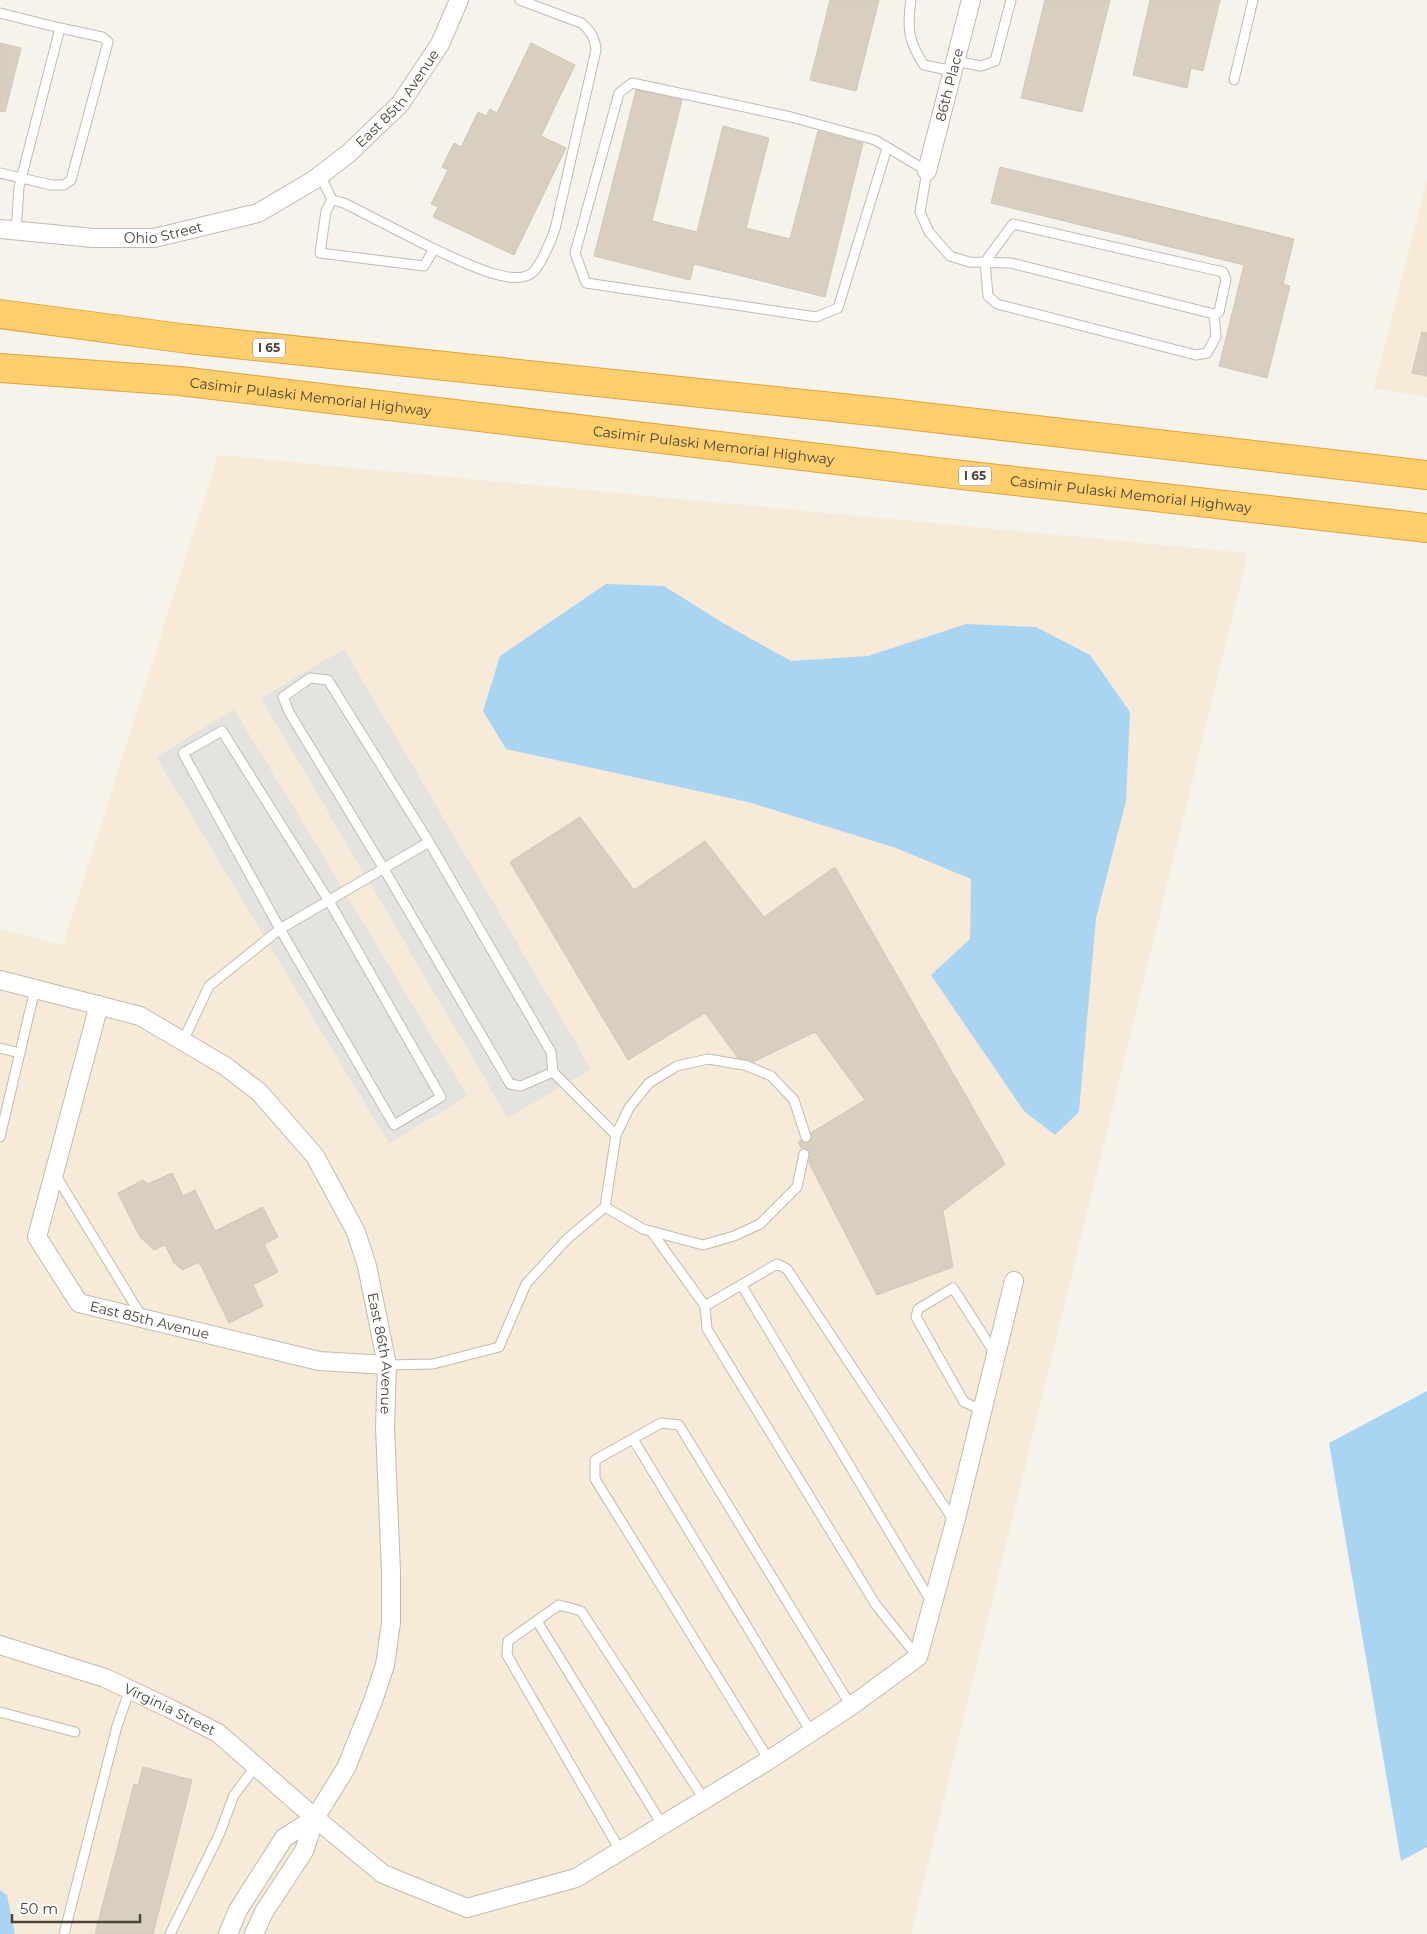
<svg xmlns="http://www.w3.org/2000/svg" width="1427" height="1934" font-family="Montserrat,sans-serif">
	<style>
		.commercial { fill: #f7ead8 }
		.parking { fill: #e5e3e0 }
		.water { fill: #a9d4f2 }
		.building { fill: #d8cfc1; stroke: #d3c7b4 }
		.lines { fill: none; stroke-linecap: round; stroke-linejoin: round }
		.service-casing { stroke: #c2bbae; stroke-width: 11 }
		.minor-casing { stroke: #c2bbae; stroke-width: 20 }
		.motorway-casing { stroke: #e0a43c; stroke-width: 30 }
		.service { stroke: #fff; stroke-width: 9 }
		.minor { stroke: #fff; stroke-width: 18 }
		.motorway { stroke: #ffcf6e; stroke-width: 28 }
		.labels { text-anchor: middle; stroke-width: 4.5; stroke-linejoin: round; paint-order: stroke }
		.shield { fill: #fff; stroke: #817c74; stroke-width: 1 }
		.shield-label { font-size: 12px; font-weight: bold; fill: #4b4439 }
		.street-label { font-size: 14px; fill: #4b4439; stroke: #fff }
	</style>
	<rect width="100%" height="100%" fill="#f6f3ec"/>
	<g class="commercial">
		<path d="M1427,180V397L1374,388Z"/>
		<path d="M218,455L1248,553L911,1934H0V929L63,945Z"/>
	</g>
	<g class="parking">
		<path d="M344,649L591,1069L508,1118L261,698Z"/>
		<path d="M234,709L468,1096L389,1143L156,757Z"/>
	</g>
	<g class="water">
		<path d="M606,584L664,586L723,623L791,661L868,656L966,624L1036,627L1090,655L1130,712L1126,801L1096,918L1079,1112L1055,1135L1024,1111L931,975L970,939L971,879L896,848L748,802L506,749L483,711L500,656Z"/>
		<path d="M1427,1391V1847L1401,1861L1329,1443Z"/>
		<path d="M0,1890L7,1895L15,1934H0Z"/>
	</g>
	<g class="building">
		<path d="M830,0H879L856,91L810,80Z"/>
		<path d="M1045,0H1110L1082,112L1021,98Z"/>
		<path d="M1150,0H1220L1203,71L1191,68L1187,88L1133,75Z"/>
		<path d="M0,43L21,48L5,112L0,111Z"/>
		<path d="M531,43L575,65L541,136L566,148L514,255L433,217L438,207L431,204L448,170L442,167L454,143L461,147L478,112L486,116L490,109L497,113Z"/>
		<path d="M636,90L682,100L652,221L697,232L723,126L769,138L746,228L790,239L818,131L863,143L825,297L694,264L690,280L594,256Z"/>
		<path d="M1000,167L1294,239L1283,284L1290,286L1267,378L1219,366L1244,265L991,203Z"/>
		<path d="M1422,332L1427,333V376L1412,373Z"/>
		<path d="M580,817L634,890L705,841L764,917L835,867L1005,1164L943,1211L953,1267L877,1295L809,1163L810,1152L806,1148H801L798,1142L801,1140L804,1143H808L812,1139L811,1133L865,1100L815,1032L753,1062L738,1058L705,1013L628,1060L510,862Z"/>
		<path d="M172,1173L183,1196L195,1190L215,1231L263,1207L278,1237L264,1244L278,1272L253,1285L263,1306L229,1323L199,1262L182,1270L174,1263L165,1245L154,1250L140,1237L118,1193L143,1180L148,1184Z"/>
		<path d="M143,1767L192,1780L153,1934H95L134,1784L138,1785Z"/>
	</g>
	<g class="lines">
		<defs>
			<g id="service">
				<path d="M911,0C907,28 908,41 924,65L953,71"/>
				<path d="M0,13L60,28L19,187L16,231"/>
				<path d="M955,61L981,66L995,61L1011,0"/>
				<path d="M1234,80L1253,0"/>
				<path d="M887,148L838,308L816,317L586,283L575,253L619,93L632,83L791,117L875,140L927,171L920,212L929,232L950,256L969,262L1011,263L1214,314L1219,312L1226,279L1223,272L1013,224L985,262L988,296L997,304L1196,355L1207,353L1216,337L1214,314"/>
				<path d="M0,173L51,185H64L71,180L108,42L102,37L60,28"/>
				<path d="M320,175L332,200L326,211L320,253L424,266L434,249L344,203L332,200"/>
				<path d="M434,249C456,258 511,289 532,273C541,265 551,241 555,229L596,50C595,38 591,31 581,23L520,0"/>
				<path d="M222,731L329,901L441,1097L394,1125L280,929L183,753Z"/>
				<path d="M183,1041L209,986L280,929L429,842L328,680L310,678L283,697L289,712L384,869L510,1084L521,1086L553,1072L551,1052L429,842"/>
				<path d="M0,1048L20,1053"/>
				<path d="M743,1065L708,1059L677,1066L649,1083L629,1108L616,1135L605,1207L643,1229L703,1245L734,1236L760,1224L797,1187L804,1154"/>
				<path d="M745,1065L771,1076L794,1100L806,1137"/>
				<path d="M553,1072L616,1135"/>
				<path d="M0,1137L35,989"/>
				<path d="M55,1174L142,1317"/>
				<path d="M651,1231L705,1306"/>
				<path d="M742,1286L932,1603"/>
				<path d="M387,1365L433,1364L499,1347L526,1284L567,1239L605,1207"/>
				<path d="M982,1410L964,1402L916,1317L918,1309L953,1288L996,1355"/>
				<path d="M633,1439L811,1732"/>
				<path d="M537,1621L663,1826"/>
				<path d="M917,1656L876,1605L707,1329L705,1306L777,1264L787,1269L954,1521"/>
				<path d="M0,1712L75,1732"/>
				<path d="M769,1760L595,1479V1460L661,1423L679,1425L851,1706"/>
				<path d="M621,1852L507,1655L508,1641L559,1605L581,1611L704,1799"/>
				<path d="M64,1934L117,1726L130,1689"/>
				<path d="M170,1934L219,1835L234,1795L256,1766"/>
			</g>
			<g id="minor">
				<path id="s1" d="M927,171L971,0"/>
				<path id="s2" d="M0,229L93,238H154L258,213L314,180L349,153L400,104L440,44L459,0"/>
				<path id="s3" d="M0,980L140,1016L225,1066L259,1092L315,1156L356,1232L367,1266L387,1365L385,1427L391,1572V1623L385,1665L373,1701L346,1768L315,1818L304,1851L264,1912L254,1934"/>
				<path id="s4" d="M99,1005L37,1237L79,1303L319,1361L387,1365"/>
				<path id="s5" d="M0,1645L105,1678L171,1709L218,1733L315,1818L383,1874L467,1908L576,1878L769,1760L851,1706L918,1657L955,1522L1014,1281"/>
				<path d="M228,1934L238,1910L284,1838L315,1818"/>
			</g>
			<g id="motorway">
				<path d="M0,314L188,339L890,413L1427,475"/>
				<path id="s6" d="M0,368L180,381L936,472L1427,528"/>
			</g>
		</defs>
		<use href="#service" class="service-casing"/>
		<use href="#minor" class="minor-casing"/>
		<use href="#motorway" class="motorway-casing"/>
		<use href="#service" class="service"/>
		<use href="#minor" class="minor"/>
		<use href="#motorway" class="motorway"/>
	</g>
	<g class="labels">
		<g class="shield">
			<rect x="253" y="338.5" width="32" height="19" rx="4"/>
			<rect x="959" y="466.5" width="32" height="19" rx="4"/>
		</g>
		<g class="shield-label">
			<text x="269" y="352">I 65</text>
			<text x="975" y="480">I 65</text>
		</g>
		<g class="street-label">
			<text dy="5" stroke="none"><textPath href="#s1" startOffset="89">86th Place</textPath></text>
			<text dy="5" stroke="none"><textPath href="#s2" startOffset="444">East 85th Avenue</textPath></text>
			<text dy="5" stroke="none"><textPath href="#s2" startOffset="164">Ohio Street</textPath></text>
			<text dy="5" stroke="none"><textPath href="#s6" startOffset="312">Casimir Pulaski Memorial Highway</textPath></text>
			<text dy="5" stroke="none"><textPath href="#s6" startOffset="718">Casimir Pulaski Memorial Highway</textPath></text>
			<text dy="5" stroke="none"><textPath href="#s6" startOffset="1138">Casimir Pulaski Memorial Highway</textPath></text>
			<text dy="5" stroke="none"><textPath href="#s4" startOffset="391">East 85th Avenue</textPath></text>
			<text dy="5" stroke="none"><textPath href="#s3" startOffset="582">East 86th Avenue</textPath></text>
			<text dy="5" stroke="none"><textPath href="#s5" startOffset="182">Virginia Street</textPath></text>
		</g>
	</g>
	<path d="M12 1914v8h128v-8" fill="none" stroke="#4b4439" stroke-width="2.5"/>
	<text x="20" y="1914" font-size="15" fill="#4b4439" stroke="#ffffff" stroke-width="4" paint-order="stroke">50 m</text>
</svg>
